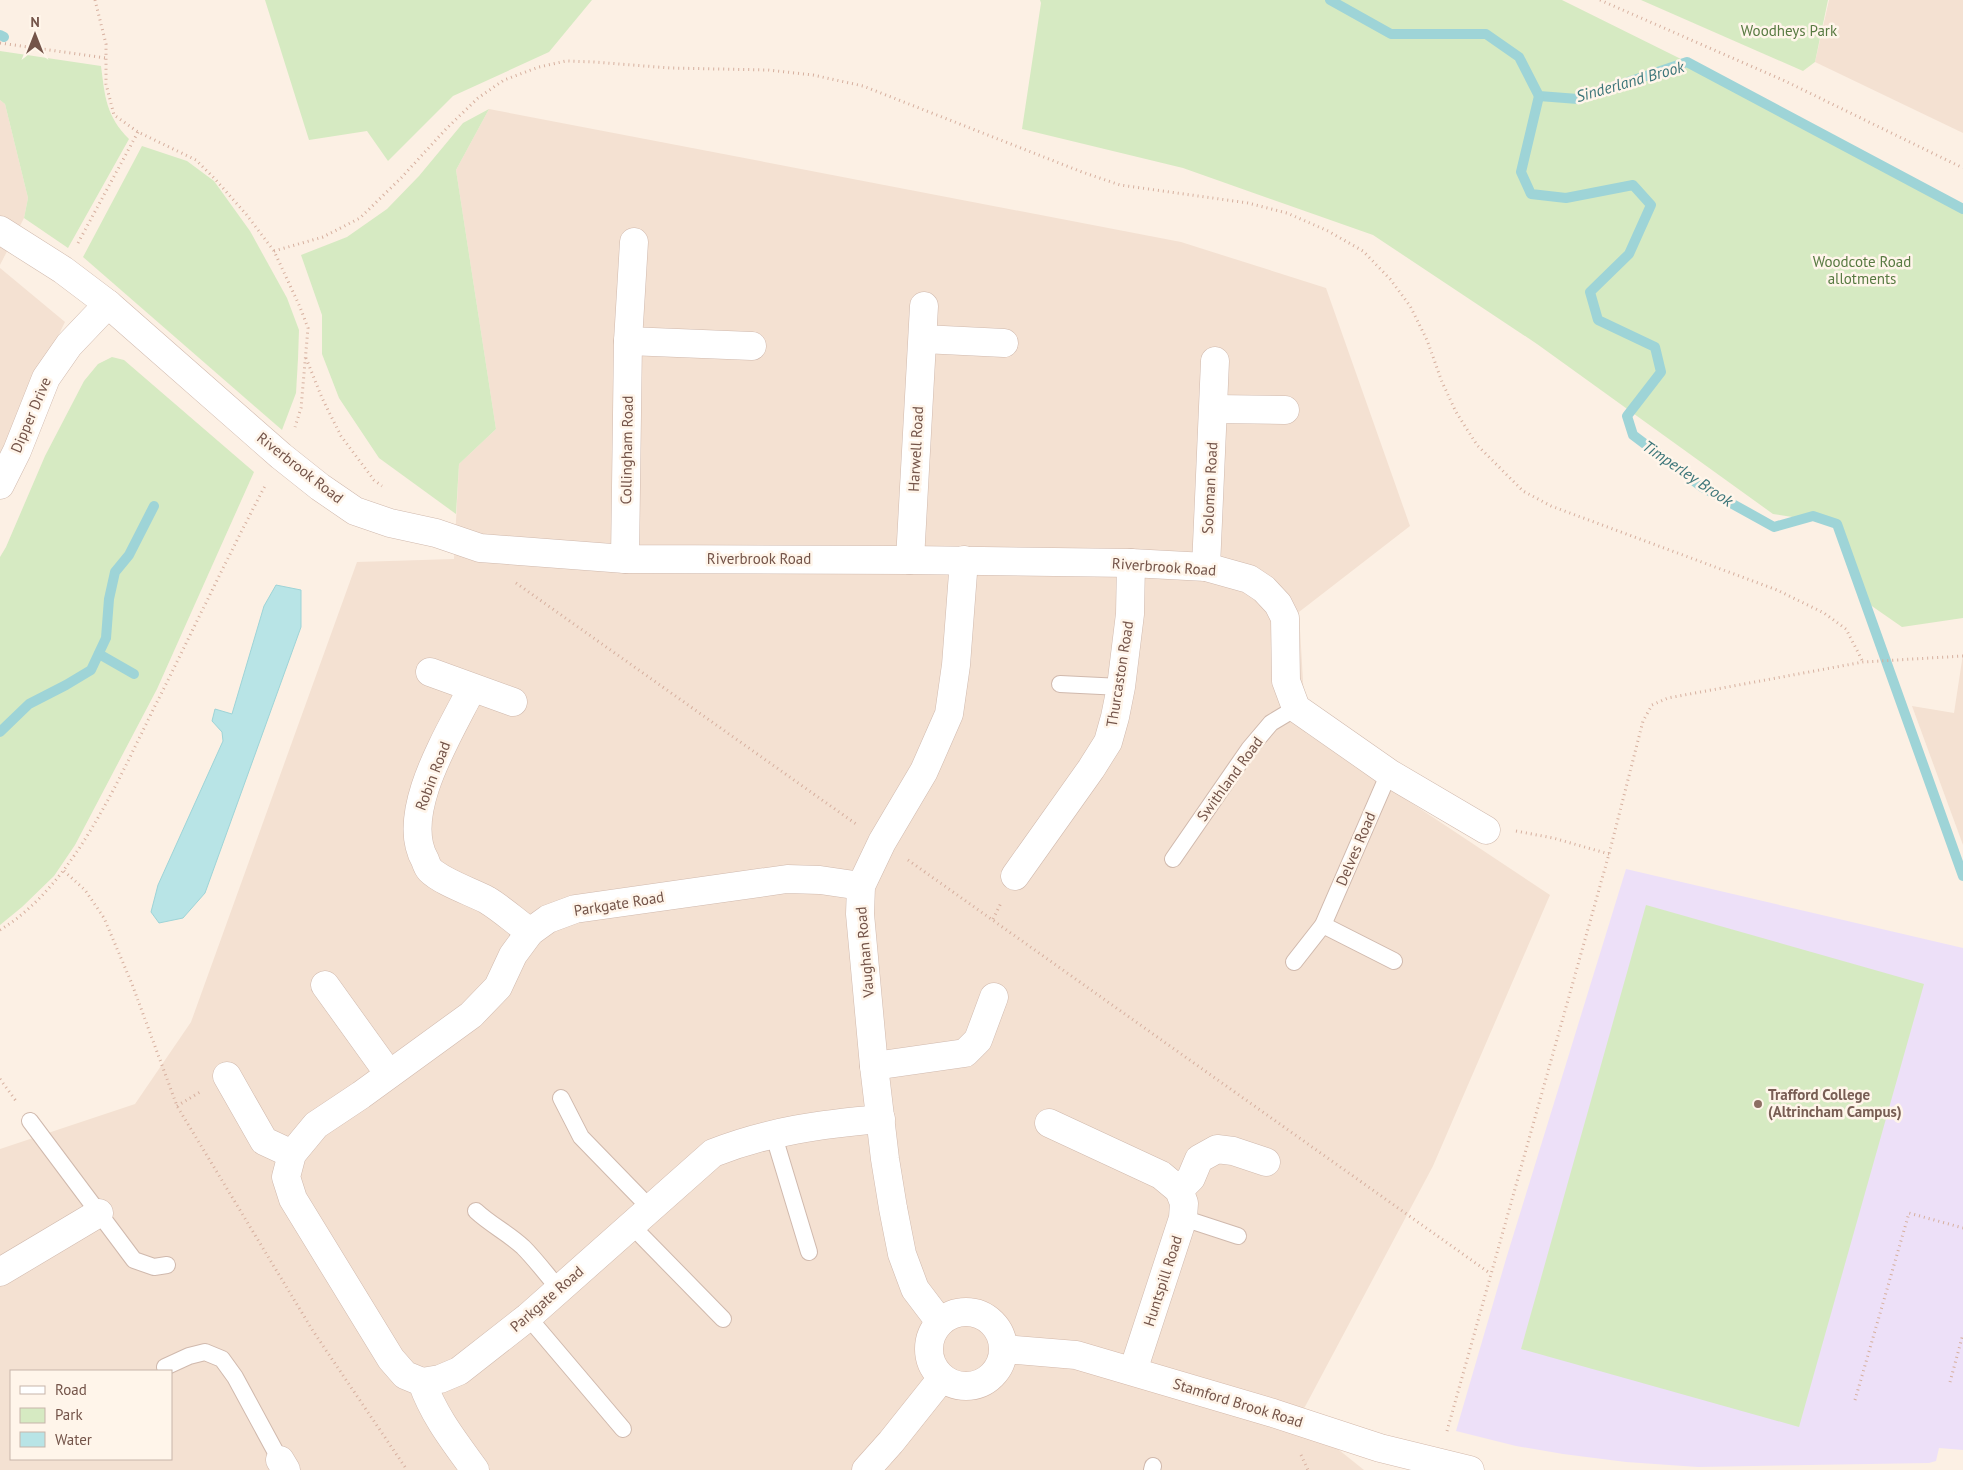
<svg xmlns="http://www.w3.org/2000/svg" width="1963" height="1470" font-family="'PT Sans',sans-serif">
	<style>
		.residential { fill: #f4e1d2; fill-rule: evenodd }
		.education { fill: #ede0f8 }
		.green { fill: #d6eac2 }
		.water { fill: #b8e4e6; stroke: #9ed4d7 }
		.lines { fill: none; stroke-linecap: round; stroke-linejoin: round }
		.stream { stroke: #9ed4d7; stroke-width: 10 }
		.lane-casing { stroke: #d0b9ad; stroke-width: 18 }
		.street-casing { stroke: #d0b9ad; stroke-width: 29 }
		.secondary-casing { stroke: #d3b8aa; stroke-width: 29 }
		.path { stroke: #d6af9e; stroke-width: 3; stroke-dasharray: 1 4; stroke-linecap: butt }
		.lane { stroke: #fff; stroke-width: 16 }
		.street { stroke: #fff; stroke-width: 28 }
		.secondary { stroke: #fff; stroke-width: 28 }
		.education-dot { fill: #8d6e63; stroke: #fff5ea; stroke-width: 2 }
		.labels { text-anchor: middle; stroke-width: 5; stroke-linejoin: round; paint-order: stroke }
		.park-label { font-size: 15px; fill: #587a42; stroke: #fff5ea }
		.street-label { font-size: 15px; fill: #745449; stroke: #fff5ea }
		.education-label { font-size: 15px; font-weight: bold; fill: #785e54; stroke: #fff5ea; text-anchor: start }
		.water-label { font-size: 16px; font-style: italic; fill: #3d767a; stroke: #fff5ea }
	</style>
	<rect width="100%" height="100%" fill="#fcf0e4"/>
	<g class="residential">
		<path d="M1829,0H1963V133L1815,62Z"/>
		<path d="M0,100L5,104L28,198L24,218L0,265Z"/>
		<path d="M489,109L1181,242L1326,288L1410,526L1299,612L1306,733L1550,895L1433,1166L1299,1418L1364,1470H0V1149L135,1104L191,1022L357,562L454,559L459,464L496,429L456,170ZM11,1371H171V1459H11Z"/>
		<path d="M0,268L65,322L0,453Z"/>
		<path d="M1963,654V845L1912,706L1954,713Z"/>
	</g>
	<path class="education" d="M1626,869L1963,948V1450L1939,1448L1936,1461L1929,1463L1698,1467L1626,1462L1563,1454L1516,1446L1456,1431L1506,1259Z"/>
	<g class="green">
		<path d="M265,0H592L549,52L453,96L388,161L367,131L309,140Z"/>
		<path d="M1040,0H1562L1687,62L1963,209V618L1902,627L1866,602L1837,524L1773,514L1537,344L1373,235L1183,168L1022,129L1041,3Z"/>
		<path d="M1641,0H1828L1815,62L1803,71Z"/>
		<path d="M0,51L101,66C105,97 106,116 129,139L68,248L24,218L28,198L5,104L0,100Z"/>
		<path d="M489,109L456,170L496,429L459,464L456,514L379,458L339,398L322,354V315L301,255L347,237L387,209L419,176L463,123Z"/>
		<path d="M142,146L187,161L214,181L250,231L287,298L299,330L298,359L296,393L282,430L83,257Z"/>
		<path d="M112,357L124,360L254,472L157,689L75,845L54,876L22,907L0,925V557L6,547L45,456L84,381L98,364Z"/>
		<path d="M1646,905L1924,984L1799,1427L1521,1349Z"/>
	</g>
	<path class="water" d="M276,585L301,590V627L205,893L183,918L159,923L151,912L158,885L223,741L222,732L212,721L215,709L232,714L264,606Z"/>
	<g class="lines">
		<g class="stream">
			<path d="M1330,0L1391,34H1486L1519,57L1539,96L1578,99L1687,62L1963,209"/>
			<path d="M0,35L4,37"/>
			<path d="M1539,96L1521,172L1531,194L1566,198L1633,185L1651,205L1629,254L1590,292L1598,320L1655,347L1661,372L1627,416L1633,435L1702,487L1774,527L1813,516L1837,524L1963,876"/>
			<path d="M99,654L134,674"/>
			<path d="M0,732L29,704L66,685L91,670L106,638L109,599L115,572L129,555L154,506"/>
		</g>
		<defs>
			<g id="lane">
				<path d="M1060,684L1121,687"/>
				<path d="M1173,859L1249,749L1271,723L1296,708"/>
				<path d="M1323,925L1394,961"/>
				<path d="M1294,962L1323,925L1389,773"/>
				<path d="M561,1098L581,1137L650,1208"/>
				<path d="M30,1121L134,1260L154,1267L167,1265"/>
				<path d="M773,1133L809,1252"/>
				<path d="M476,1211C491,1225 508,1233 523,1247C536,1260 547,1275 559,1289"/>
				<path d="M1183,1218L1238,1236"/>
				<path d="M631,1225L723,1319"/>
				<path d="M528,1317L623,1429"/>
				<path d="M165,1367L189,1356L205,1352L222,1359L235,1377L280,1460"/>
				<path d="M1152,1470L1153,1466"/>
			</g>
			<g id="street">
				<path d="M0,230L63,270L108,304L281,456L320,487L355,511L390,523L436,533L480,548L625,559L910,560L1131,563L1206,567L1249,579L1264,589L1278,604L1285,618L1286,681L1296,708L1389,773L1486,830"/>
				<path d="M923,339L1004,343"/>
				<path d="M628,341L752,346"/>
				<path d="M1214,409L1285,410"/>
				<path d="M0,485L17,451L46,378L69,345L108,304"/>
				<path d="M625,559L628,341L634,242"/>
				<path d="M910,560L924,306"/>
				<path d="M1206,567L1215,361"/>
				<path d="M430,672L513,702"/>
				<path d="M472,688C451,731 398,813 425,860C426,863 428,868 430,870C442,882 472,892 487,900C502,909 516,922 530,932"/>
				<path d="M1015,876L1091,769L1108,742L1115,717L1121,687L1130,614L1131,563"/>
				<path d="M861,886L820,880L787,879L575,909L548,919L530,932L513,955L498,987L471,1015L361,1095L316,1125L292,1154L286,1177L293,1199L391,1359L405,1375L422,1382L440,1379L459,1371L528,1317L713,1153C769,1131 822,1124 881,1119"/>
				<path d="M325,985L389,1074"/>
				<path d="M874,1066L965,1053L978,1040L994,997"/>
				<path d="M227,1076L264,1141L292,1154"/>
				<path d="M1049,1123L1161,1175L1179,1190L1184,1203L1183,1218L1133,1371"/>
				<path d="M1179,1190L1191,1178L1199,1159L1217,1149L1233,1151L1266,1162"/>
				<path d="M0,1272L99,1213"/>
				<path d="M940,1322L915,1289L902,1254L893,1208L885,1159L874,1066L860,914L861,886L882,842L924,771L949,714L956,665L964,560"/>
				<path d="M422,1382C434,1416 454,1441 475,1470"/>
				<path d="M280,1460L286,1470"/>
			</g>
			<g id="secondary">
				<circle cx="966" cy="1349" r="37"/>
				<path d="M1004,1349L1076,1355L1273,1413L1380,1448L1470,1470"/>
				<path d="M866,1470L891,1442L942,1378"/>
			</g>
		</defs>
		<use href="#lane" class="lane-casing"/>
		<use href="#street" class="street-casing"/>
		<use href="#secondary" class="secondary-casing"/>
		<g class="path">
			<path d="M95,0L106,44V84L114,115L138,132L196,160L216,180L246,214L274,251L300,307L308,328L301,408L295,427"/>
			<path d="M1600,0L1785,81L1963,168"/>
			<path d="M0,43L106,58"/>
			<path d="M78,243L138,132"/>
			<path d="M274,251L323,237L360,218L401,178L446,129L478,98L504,80L539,67L566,61L594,62L670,68L768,70L813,75L863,86L1082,172L1120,185L1248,203L1287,213L1328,231L1363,251L1390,279L1410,306L1427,340L1442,382L1456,412L1477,445L1523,491L1551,506L1777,590L1824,613L1846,629L1863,662"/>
			<path d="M306,358L322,398L341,436L374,480L382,486"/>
			<path d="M516,583L856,824"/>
			<path d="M1516,831L1553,838L1609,854"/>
			<path d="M908,860L1491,1274"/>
			<path d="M64,871L85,890L104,918L132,984L177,1106L313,1331L407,1470"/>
			<path d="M993,919L1001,903"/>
			<path d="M0,930C76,884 120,775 159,698C195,626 229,554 266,484"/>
			<path d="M0,1079L16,1101"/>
			<path d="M177,1106L200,1092"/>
			<path d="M1950,1382L1963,1334"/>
			<path d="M1855,1400L1909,1213L1963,1228"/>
			<path d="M1447,1431L1609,854L1643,721L1652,705L1668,698L1863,662L1963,656"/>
			<path d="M1301,1455L1308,1470"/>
		</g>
		<use href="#lane" class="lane"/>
		<use href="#street" class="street"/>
		<use href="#secondary" class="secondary"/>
	</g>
	<circle class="education-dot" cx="1758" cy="1104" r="5"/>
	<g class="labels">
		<g class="park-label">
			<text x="1789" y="36">Woodheys Park</text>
			<text x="1862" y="267">Woodcote Road<tspan x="1862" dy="17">allotments</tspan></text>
		</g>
		<g class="street-label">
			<text transform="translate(31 415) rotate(-67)" y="5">Dipper Drive</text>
			<text transform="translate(916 449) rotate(-87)" y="5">Harwell Road</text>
			<text transform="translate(627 450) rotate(-89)" y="5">Collingham Road</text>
			<text transform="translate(300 468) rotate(38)" y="5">Riverbrook Road</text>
			<text transform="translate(1210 488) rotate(-87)" y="5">Soloman Road</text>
			<text x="759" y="564">Riverbrook Road</text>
			<text transform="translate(1164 567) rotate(4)" y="5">Riverbrook Road</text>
			<text transform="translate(1120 674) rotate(-81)" y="5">Thurcaston Road</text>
			<text transform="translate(433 776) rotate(-69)" y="5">Robin Road</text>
			<text transform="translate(1230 779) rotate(-54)" y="5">Swithland Road</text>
			<text transform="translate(1356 849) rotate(-67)" y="5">Delves Road</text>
			<text transform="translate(619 904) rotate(-9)" y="5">Parkgate Road</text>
			<text transform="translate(865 952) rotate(-95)" y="5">Vaughan Road</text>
			<text transform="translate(1163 1281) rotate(-72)" y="5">Huntspill Road</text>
			<text transform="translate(547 1299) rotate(-41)" y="5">Parkgate Road</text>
			<text transform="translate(1238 1403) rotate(17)" y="5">Stamford Brook Road</text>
		</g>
		<g class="education-label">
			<text x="1768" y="1100">Trafford College<tspan x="1768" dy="17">(Altrincham Campus)</tspan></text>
		</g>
		<g class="water-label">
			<text transform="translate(1630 81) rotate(-16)" y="6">Sinderland Brook</text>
			<text transform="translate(1688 473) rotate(34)" y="6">Timperley Brook</text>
		</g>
	</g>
	<rect x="10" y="1370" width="162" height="90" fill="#fff5ea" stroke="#c7b5aa"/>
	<rect x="20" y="1386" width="25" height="8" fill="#ffffff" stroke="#c7b5aa"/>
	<text x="55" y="1395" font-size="15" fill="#745449">Road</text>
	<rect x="20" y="1408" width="25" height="15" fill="#d6eac2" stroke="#c7b5aa"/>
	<text x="55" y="1420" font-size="15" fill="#745449">Park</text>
	<rect x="20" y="1432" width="25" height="15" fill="#b8e4e6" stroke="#c7b5aa"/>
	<text x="55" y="1445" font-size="15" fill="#745449">Water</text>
	<g transform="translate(35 35)" stroke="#fff5ea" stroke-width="4" paint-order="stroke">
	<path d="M0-4L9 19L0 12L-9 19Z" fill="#745449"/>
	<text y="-8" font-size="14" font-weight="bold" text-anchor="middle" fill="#745449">N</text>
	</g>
</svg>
